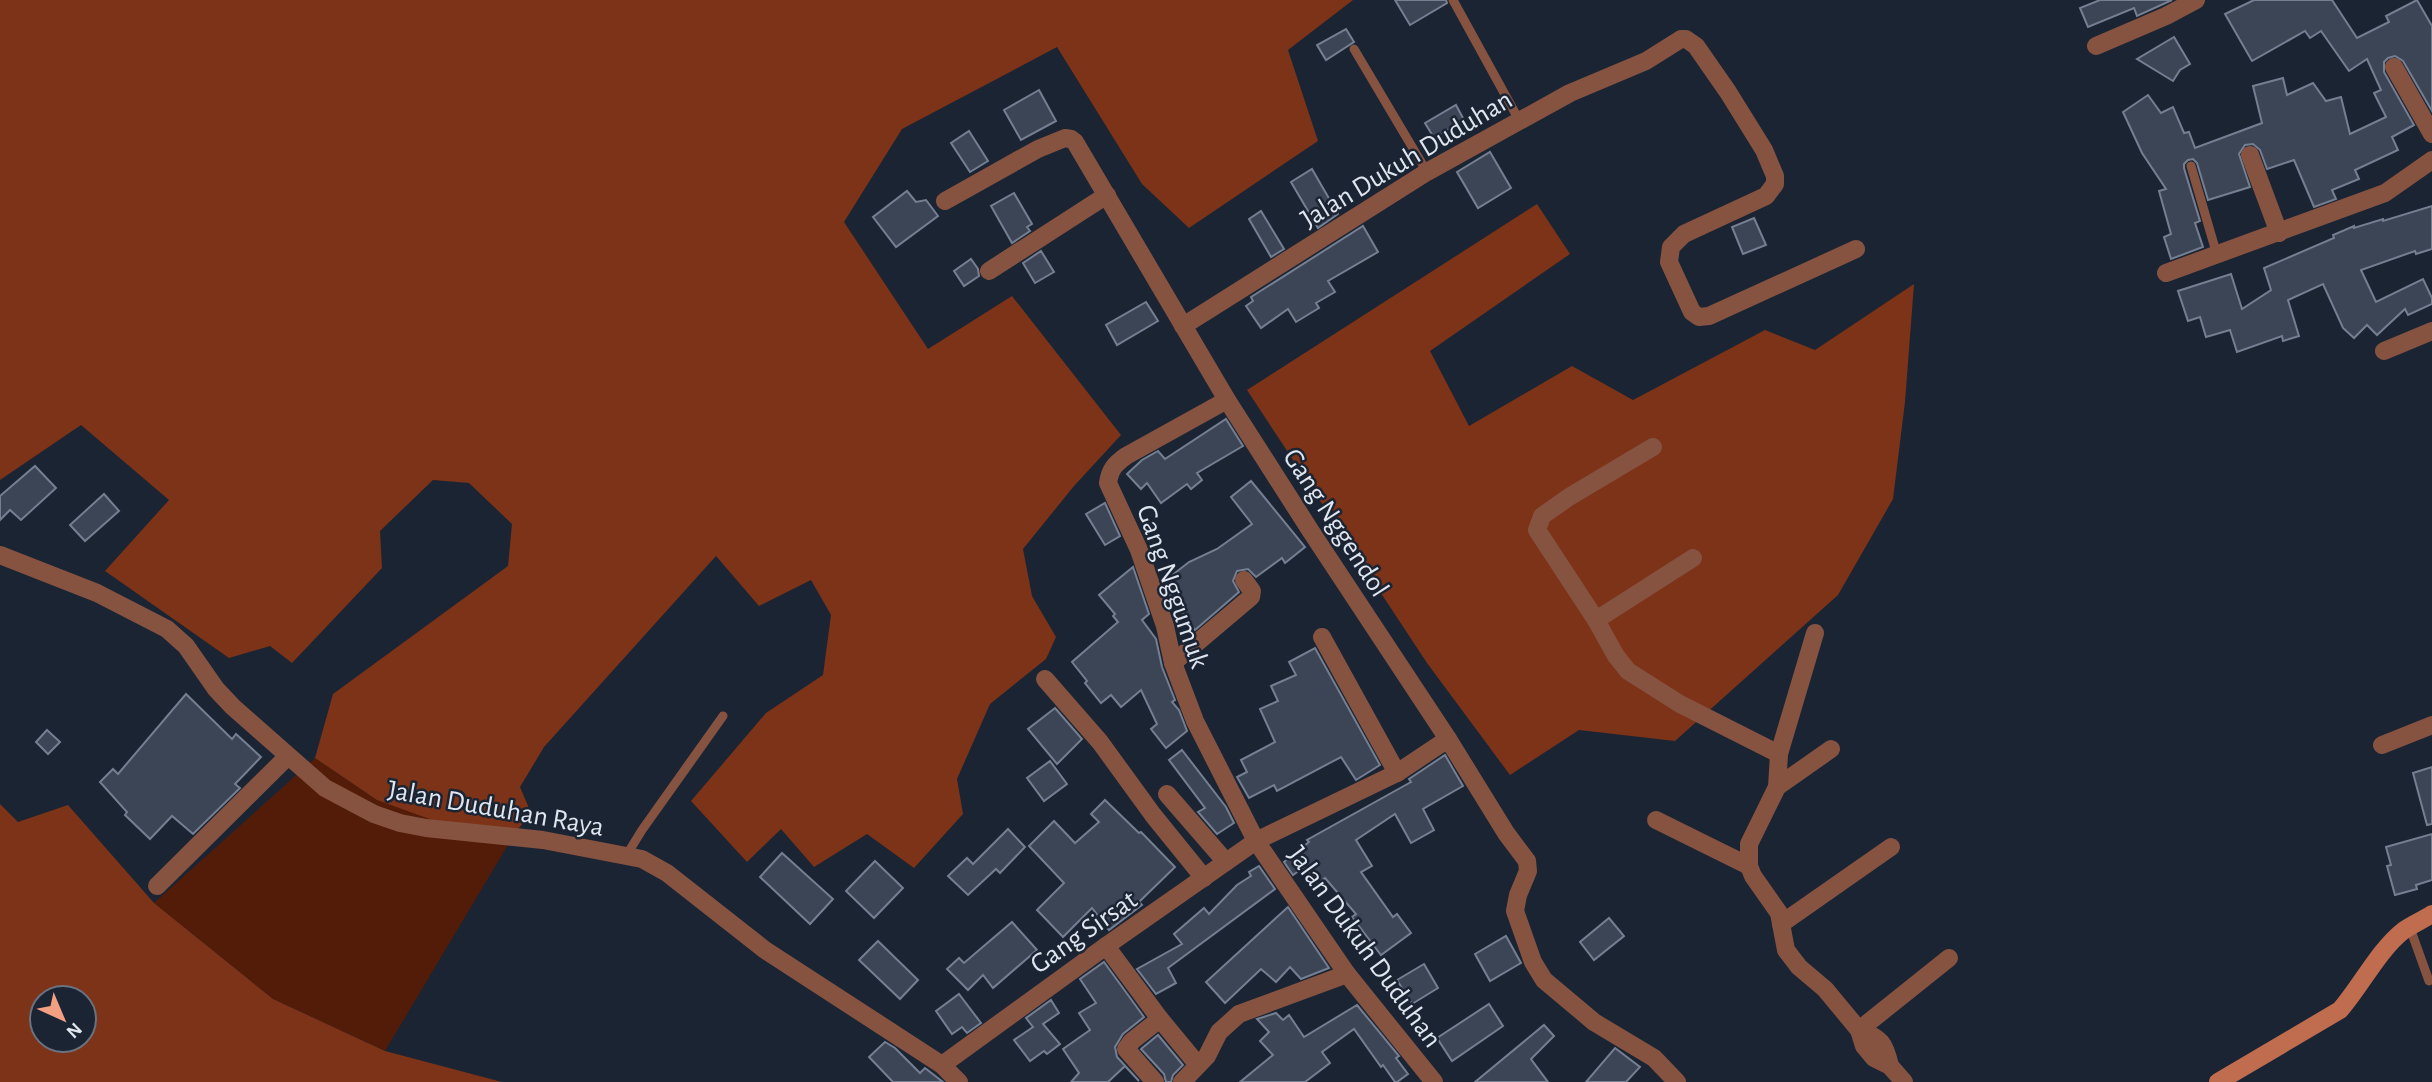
<svg xmlns="http://www.w3.org/2000/svg" width="2432" height="1082" font-family="'Alegreya Sans',sans-serif">
	<style>
		.green { fill: #521c08 }
		.forest { fill: #7c3318; fill-rule: evenodd }
		.building { fill: #3c4556; stroke: #757f92; stroke-width: 2 }
		.lines { fill: none; stroke-linecap: round; stroke-linejoin: round }
		.lane { stroke: #875341; stroke-width: 9 }
		.street { stroke: #875341; stroke-width: 18 }
		.secondary { stroke: #c06c4f; stroke-width: 18 }
		.labels { text-anchor: middle; stroke-width: 5; stroke-linejoin: round; paint-order: stroke }
		.street-label { font-size: 28px; fill: #e0e6f0; stroke: #1b2433 }
	</style>
	<rect width="100%" height="100%" fill="#1b2433"/>
	<path class="green" d="M315,758L377,800L515,833L385,1051L273,999L154,903Z"/>
	<g class="forest">
		<path d="M0,0H1353L1288,50L1318,141L1189,228L1142,184L1057,47L902,129L844,222L928,349L1012,296L1121,435L1074,486L1023,549L1032,596L1056,637L1046,659L990,704L957,779L963,814L914,868L867,834L814,867L781,829L747,862L691,801L766,713L823,675L831,615L811,580L759,606L716,556L544,747L520,787L531,813L515,833L435,821L377,800L315,758L333,694L508,566L512,524L469,483L433,480L380,531L382,568L292,663L270,646L229,658L105,571L169,500L81,425L0,480Z"/>
		<path d="M1537,204L1570,254L1430,351L1469,426L1572,366L1633,400L1765,330L1815,350L1914,284L1905,402L1893,499L1838,595L1675,741L1579,730L1510,775L1427,663L1247,390Z"/>
		<path d="M0,804L18,822L68,805L154,903L273,999L385,1051L502,1082H0ZM42,998H84V1040H42Z"/>
	</g>
	<g class="building">
		<path d="M1395,0H1446L1447,3L1410,25Z"/>
		<path d="M2100,0H2172L2137,16L2134,8L2088,27L2080,8Z"/>
		<path d="M2254,0H2332L2357,38L2389,22L2386,16L2417,0L2432,26V111L2403,61L2395,56L2388,58L2384,62V72L2414,125L2392,137L2398,150L2355,170L2359,179L2332,190L2336,199L2314,207L2294,160L2267,169L2260,150L2253,144L2245,145L2239,154L2250,187L2208,200L2197,163L2193,159L2188,160L2184,164V168L2200,221L2195,223L2203,247L2171,259L2164,237L2171,234L2159,191L2166,189L2142,153L2123,112L2148,95L2161,113L2173,107L2184,133L2189,132L2195,148L2262,123L2253,86L2283,78L2287,95L2313,83L2326,101L2341,97L2350,134L2386,117L2374,93L2381,90L2367,59L2349,71L2321,31L2310,38L2305,31L2252,61L2225,14Z"/>
		<path d="M1346,29L1354,42L1326,60L1317,45Z"/>
		<path d="M2174,37L2190,64L2180,70L2173,81L2137,59Z"/>
		<path d="M1039,90L1056,121L1021,140L1004,110Z"/>
		<path d="M1456,105L1464,120L1434,138L1425,123Z"/>
		<path d="M969,131L988,161L970,172L951,143Z"/>
		<path d="M1490,152L1511,188L1478,208L1457,172Z"/>
		<path d="M1312,169L1338,214L1318,228L1291,182Z"/>
		<path d="M907,191L916,202L926,200L938,216L896,247L873,217Z"/>
		<path d="M1014,193L1032,224L1027,227L1030,231L1012,243L991,206Z"/>
		<path d="M2432,206V249L2416,254L2415,251L2361,270L2376,302L2423,279L2432,298V304L2408,315L2405,309L2377,335L2367,325L2354,338L2343,328L2323,284L2288,300L2299,336L2283,341L2282,336L2237,352L2230,330L2206,337L2200,317L2188,321L2178,291L2231,274L2242,309L2271,290L2264,268L2334,238L2333,235L2354,226V228L2383,219V221Z"/>
		<path d="M1261,211L1284,249L1271,257L1249,219Z"/>
		<path d="M1754,218L1766,245L1743,254L1732,227Z"/>
		<path d="M1363,226L1378,252L1328,281L1335,292L1316,303L1319,308L1296,322L1288,309L1261,328L1246,306L1253,301L1251,297Z"/>
		<path d="M1041,251L1054,272L1035,283L1023,263Z"/>
		<path d="M971,259L978,269L979,276L964,286L954,271Z"/>
		<path d="M1146,302L1158,321L1117,345L1106,325Z"/>
		<path d="M1226,419L1243,446L1197,473L1202,480L1191,489L1187,484L1161,503L1147,483L1141,489L1127,474L1142,460L1158,451L1165,459Z"/>
		<path d="M35,466L56,488L21,520L10,510L0,520V496Z"/>
		<path d="M1251,481L1305,547L1285,563L1282,558L1256,577L1248,569L1237,571L1233,581L1239,592L1195,630L1169,595L1167,597L1162,583L1189,562L1217,549L1252,524L1231,497Z"/>
		<path d="M104,494L119,511L85,541L70,525Z"/>
		<path d="M1105,503L1120,536L1105,545L1086,514Z"/>
		<path d="M1133,567L1149,614L1142,620L1156,639L1162,667L1175,700L1172,702L1179,710L1187,731L1166,748L1151,729L1157,724L1141,690L1121,707L1111,695L1101,703L1085,683L1087,681L1072,662L1118,622L1113,616L1115,614L1099,595Z"/>
		<path d="M1315,648L1380,765L1356,780L1341,757L1277,791L1274,785L1249,798L1237,777L1247,772L1241,760L1275,742L1260,709L1278,701L1271,686L1296,675L1289,662Z"/>
		<path d="M186,694L232,739L236,734L261,757L235,784L240,788L193,834L172,816L150,839L125,815L127,812L100,782L113,769L118,774Z"/>
		<path d="M1055,708L1082,739L1057,764L1028,729Z"/>
		<path d="M47,730L60,742L48,754L36,742Z"/>
		<path d="M1182,750L1226,807L1234,823L1217,834L1198,812L1205,808L1169,760Z"/>
		<path d="M1445,755L1463,786L1423,809L1434,830L1411,843L1395,814L1356,840L1372,866L1361,872L1393,917L1397,914L1411,933L1381,955L1352,917L1356,914L1325,878L1318,884L1304,867L1293,875L1284,862L1309,842L1307,840L1411,782L1409,779Z"/>
		<path d="M1050,761L1067,784L1044,801L1027,778Z"/>
		<path d="M2432,767V824L2427,825L2413,773Z"/>
		<path d="M1105,800L1139,833L1141,832L1175,867L1139,902L1142,905L1109,930L1092,908L1063,937L1037,910L1064,883L1029,846L1054,821L1075,843L1099,822L1091,814Z"/>
		<path d="M1008,829L1025,847L1000,873L996,869L968,895L948,876L967,858L973,864Z"/>
		<path d="M2432,834V880L2416,885L2417,889L2395,895L2387,866L2391,865L2386,847Z"/>
		<path d="M782,853L833,899L810,924L760,877Z"/>
		<path d="M875,861L903,888L874,918L846,891Z"/>
		<path d="M1259,866L1275,889L1168,968L1176,983L1156,994L1137,969L1182,944L1174,934L1204,908L1209,914L1237,885L1251,876L1249,872Z"/>
		<path d="M1288,907L1329,968L1301,979L1290,967L1276,982L1261,969L1225,1003L1206,982Z"/>
		<path d="M1609,918L1624,936L1594,960L1580,942Z"/>
		<path d="M1012,922L1037,950L993,988L983,975L968,990L947,969L959,958L964,963Z"/>
		<path d="M1506,936L1521,963L1490,981L1475,954Z"/>
		<path d="M878,941L918,980L900,999L859,960Z"/>
		<path d="M1104,962L1144,1017L1123,1034L1115,1047L1117,1057L1139,1081L1125,1066L1108,1082H1071L1079,1073L1063,1049L1090,1030L1079,1013L1096,1003L1080,979Z"/>
		<path d="M1424,964L1438,988L1412,1004L1397,980Z"/>
		<path d="M959,994L981,1023L967,1033L962,1027L952,1034L936,1011Z"/>
		<path d="M1051,1000L1059,1013L1043,1024L1060,1044L1047,1054L1044,1051L1030,1061L1014,1040L1033,1027L1026,1018Z"/>
		<path d="M1489,1004L1503,1026L1452,1061L1437,1038Z"/>
		<path d="M1357,1005L1399,1056L1396,1058L1408,1074L1397,1082H1395L1383,1065L1381,1067L1354,1029L1322,1052L1330,1063L1305,1082H1240L1273,1055L1260,1041L1269,1032L1257,1019L1276,1013L1283,1020L1289,1015L1304,1037Z"/>
		<path d="M1544,1025L1554,1036L1531,1059L1548,1082H1475Z"/>
		<path d="M1158,1035L1183,1065L1173,1075L1171,1082H1166L1164,1074L1141,1049Z"/>
		<path d="M885,1042L895,1048L920,1073L925,1068L943,1082H893L869,1057Z"/>
		<path d="M1615,1048L1640,1067L1626,1082H1586Z"/>
	</g>
	<g class="lines">
		<g class="lane">
			<path d="M1453,0L1519,120"/>
			<path d="M1354,49L1427,172"/>
			<path d="M2191,166L2217,255"/>
			<path d="M626,856L642,830L723,716"/>
			<path d="M2410,928L2429,981"/>
		</g>
		<g class="street">
			<path d="M2096,46L2166,16L2196,0"/>
			<path d="M2394,67L2432,134"/>
			<path d="M2250,155L2279,233"/>
			<path d="M945,201L1038,149L1065,138L1071,139L1075,142L1227,400L1310,530L1448,739L1506,833L1527,861L1528,871L1518,895L1515,911L1533,962L1544,980L1594,1022L1654,1058L1677,1082"/>
			<path d="M989,271L1107,195"/>
			<path d="M2166,273L2385,193L2432,160"/>
			<path d="M1183,326L1427,172L1570,93L1646,61L1681,39H1686L1696,46L1728,92L1764,150L1775,176V184L1766,196L1684,234L1671,247L1669,262L1692,312L1699,317L1709,316L1856,249"/>
			<path d="M2384,351L2432,331"/>
			<path d="M1227,400L1126,456C1115,464 1110,469 1108,483L1139,550L1165,626L1173,663L1195,721L1256,841L1347,974L1434,1082"/>
			<path d="M1653,447L1569,497L1542,516L1537,530L1596,620L1616,656L1628,671L1680,704L1779,754L1777,787L1749,844V866L1753,876L1779,913L1786,950L1799,967L1825,989L1859,1030L1864,1046L1874,1058L1890,1066L1904,1082"/>
			<path d="M0,555L97,593L167,629L186,646L216,689L233,707L325,788L374,814L400,823L426,828L543,840L642,859L667,873L765,950L942,1065L959,1082"/>
			<path d="M1596,620L1693,558"/>
			<path d="M1322,637L1397,773"/>
			<path d="M1173,663L1251,597L1252,591L1244,580"/>
			<path d="M1045,679L1100,742L1153,815L1204,878"/>
			<path d="M2382,745L2432,725"/>
			<path d="M1779,754L1815,633"/>
			<path d="M1777,787L1831,749"/>
			<path d="M1167,794L1226,862"/>
			<path d="M1656,820L1749,866"/>
			<path d="M157,886L287,757"/>
			<path d="M1781,924L1891,847"/>
			<path d="M1106,946L1160,1019L1132,1041L1126,1049L1155,1082"/>
			<path d="M1160,1019L1198,1065"/>
			<path d="M1859,1030L1949,958"/>
			<path d="M1859,1030C1881,1038 1885,1043 1890,1066"/>
			<path d="M942,1065L1106,946L1256,841L1397,773L1448,739"/>
			<path d="M1182,1082L1207,1056L1219,1032L1239,1014L1347,974"/>
		</g>
		<path class="secondary" d="M2218,1082L2340,1010C2361,986 2378,951 2403,931C2411,925 2423,920 2432,914"/>
	</g>
	<g class="labels">
		<g class="street-label">
			<text transform="translate(1406 158) rotate(-31)" y="10">Jalan Dukuh Duduhan</text>
			<text transform="translate(1337 522) rotate(57)" y="10">Gang Nggendol</text>
			<text transform="translate(1174 586) rotate(71)" y="10">Gang Nggumuk</text>
			<text transform="translate(496 807) rotate(10)" y="10">Jalan Duduhan Raya</text>
			<text transform="translate(1083 931) rotate(-35)" y="10">Gang Sirsat</text>
			<text transform="translate(1366 946) rotate(54)" y="10">Jalan Dukuh Duduhan</text>
		</g>
	</g>
	<g transform="translate(63 1019) rotate(136)"><circle r="33" fill="#1b2433" stroke="#6a727f" stroke-width="2"/>
	<path d="M0-5L12 26L0 18L-12 26Z" fill="#f39f82"/>
	<text y="-10" font-size="19" font-weight="bold" text-anchor="middle" fill="#e0e6f0">N</text>
	</g>
</svg>
